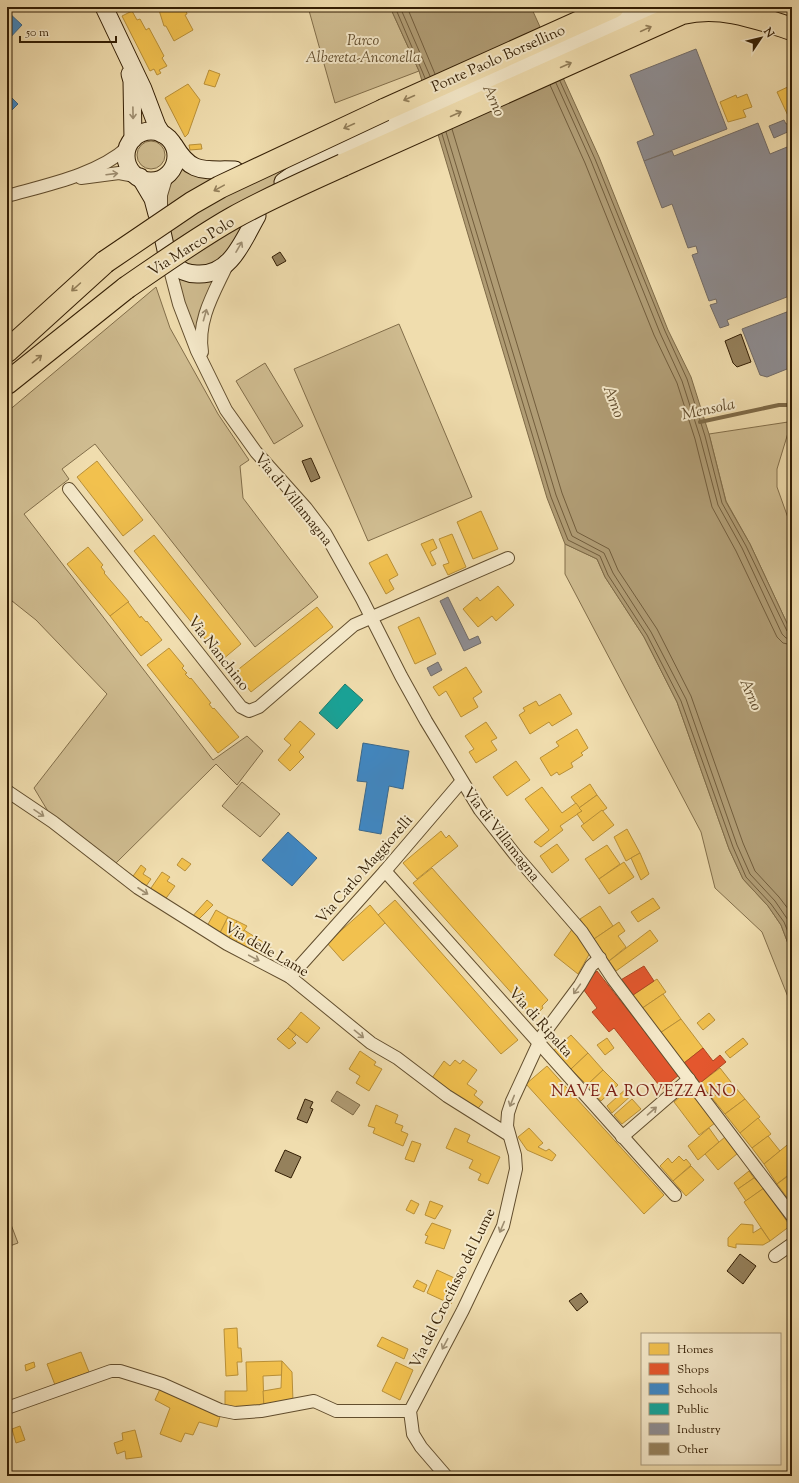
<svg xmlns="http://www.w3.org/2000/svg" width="799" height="1483" font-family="'Sorts Mill Goudy',serif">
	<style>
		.green { fill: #d0bd91; stroke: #826e4a }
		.water { fill: #b09c74; stroke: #7e6a47 }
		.homes { fill: #f2c14e; stroke: #b99038 }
		.shops { fill: #e4572e; stroke: #af4621 }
		.schools { fill: #3f88c5; stroke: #3b688b }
		.public { fill: #17a398; stroke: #1f7b6c }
		.industry { fill: #8d8d92; stroke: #726c67 }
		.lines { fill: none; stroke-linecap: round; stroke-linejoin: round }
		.shore { stroke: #725d3c; stroke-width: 1 }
		.stream { stroke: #7e6a47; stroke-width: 4 }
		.building { fill: #95815c; stroke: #331e04 }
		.street-casing { stroke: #624e2e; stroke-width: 14 }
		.secondary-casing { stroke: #331e04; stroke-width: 19 }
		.highway-casing { stroke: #331e04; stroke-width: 24 }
		.street { stroke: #f5e9ca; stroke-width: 12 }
		.secondary { stroke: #f5e9ca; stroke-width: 17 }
		.highway { stroke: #f0ddae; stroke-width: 22 }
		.highway-bridge-casing { stroke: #331e04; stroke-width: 24; stroke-linecap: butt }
		.highway-bridge { stroke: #f0ddae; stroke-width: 22 }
		.oneway { stroke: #927e59 }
		.oneway2 { stroke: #9e8e71 }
		.labels { text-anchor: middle; stroke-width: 4; stroke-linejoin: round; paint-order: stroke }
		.park-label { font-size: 15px; font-style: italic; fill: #624e2e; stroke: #f5e9ca }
		.street-label { font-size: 15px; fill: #331e04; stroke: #f5e9ca }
		.water-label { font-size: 16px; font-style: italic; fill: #5f4a2b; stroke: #f5e9ca }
		.neighbourhood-label { font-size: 16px; letter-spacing: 1px; fill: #7a1f14; stroke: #f5e9ca }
	</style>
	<rect width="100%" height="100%" fill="#f0ddae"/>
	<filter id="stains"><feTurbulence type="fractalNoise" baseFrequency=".005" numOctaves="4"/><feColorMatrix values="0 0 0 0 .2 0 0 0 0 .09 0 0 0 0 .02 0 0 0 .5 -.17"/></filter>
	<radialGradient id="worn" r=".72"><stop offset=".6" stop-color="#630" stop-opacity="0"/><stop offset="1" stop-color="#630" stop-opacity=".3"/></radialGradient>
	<g class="green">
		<path d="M308,7H390L419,71L335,103Z"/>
		<circle cx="151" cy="155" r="14"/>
		<path d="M181,166L282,169L284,171L282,178L271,186L231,253L199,271L175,259L164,200L166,185L176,176Z"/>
		<path d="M173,272L219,274C208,295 199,308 197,332L185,309Z"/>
		<path d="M156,287L170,328L218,414L249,460L240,466L243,498L318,597L255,647L95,444L62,469L69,479L24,514L213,760L247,736L263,751L237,785L216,764L115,864L49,813L34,788L107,694L36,620L7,597V412Z"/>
		<path d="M399,324L472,497L368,541L294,369Z"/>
		<path d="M265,363L303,426L274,444L236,381Z"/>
		<path d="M788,422V433L777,469V487L792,529V634L750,544L726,501L709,434Z"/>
		<path d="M565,544L597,559L605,577L644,637L677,702L729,849L743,879L768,906L781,925L792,954V1007L762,932L715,888L701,832L565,574Z"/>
		<path d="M242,782L280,814L260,837L222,806Z"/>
		<path d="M7,1214L18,1243L7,1247Z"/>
	</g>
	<g class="water">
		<path d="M390,7H531L599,157L668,330L691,377L709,434L726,502L750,544L792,634V954L781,925L768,906L743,879L729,849L677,702L644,637L605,577L597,559L565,544L547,498L419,71Z"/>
		<path d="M337,1091L360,1105L353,1115L331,1101Z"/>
	</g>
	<g class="homes">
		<path d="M158,7H185L187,14L185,15L193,30L174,41L166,26H164Z"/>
		<path d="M132,11L137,20L140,19L146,30L149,28L164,56L162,58L167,66L159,70L161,73L157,75L154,69L150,71L122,16Z"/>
		<path d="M209,70L220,74L215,87L204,84Z"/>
		<path d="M188,84L200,100L188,134L185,137L165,98Z"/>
		<path d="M792,85V119L790,120L777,92Z"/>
		<path d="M747,94L752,107L743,110L746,117L728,122L720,102L736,95L737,98Z"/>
		<path d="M201,144L202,149L190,150L189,145Z"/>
		<path d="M97,461L143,520L123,536L77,477Z"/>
		<path d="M481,511L498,549L473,559L457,522Z"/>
		<path d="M452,534L466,567L448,575L443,565L449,563L439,539Z"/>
		<path d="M154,535L241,644L222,660L134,551Z"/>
		<path d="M433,539L437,548L430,552L436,564L432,566L421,544Z"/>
		<path d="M88,547L103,565L101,567L105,572L104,573L129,602L110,616L67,564Z"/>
		<path d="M387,554L398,575L389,580L394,589L386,594L369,563Z"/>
		<path d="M498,586L514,605L496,621L492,616L478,627L463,609L477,597L480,601Z"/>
		<path d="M128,602L140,618L141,616L146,622L147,621L162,640L141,656L110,616Z"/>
		<path d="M317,607L333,627L251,692L235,672Z"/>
		<path d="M419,617L436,654L415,664L398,627Z"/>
		<path d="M169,648L184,666L182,668L187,673L185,674L190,679L191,678L211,703L209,704L213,709L214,708L239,737L218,753L147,665Z"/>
		<path d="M466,667L482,692L473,698L478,707L461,717L446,691L439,696L433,687Z"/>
		<path d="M560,694L572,714L552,726L549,722L530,734L519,715L525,711L523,708L536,701L539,706Z"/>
		<path d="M300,721L315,734L299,752L304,757L290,771L278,760L291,745L284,739Z"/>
		<path d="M486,722L497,738L491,741L497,750L476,763L469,752L474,749L465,736Z"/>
		<path d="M577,729L588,748L581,753L583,755L571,763L573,767L559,775L557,772L551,776L540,758L559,746L556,742Z"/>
		<path d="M516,761L530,780L507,796L493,777Z"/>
		<path d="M590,784L597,795L579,808L571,797Z"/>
		<path d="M542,787L562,813L576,803L582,811L560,826L563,830L541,847L534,842L549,830L525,799Z"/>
		<path d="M597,795L607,808L584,824L577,814L582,811L579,808Z"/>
		<path d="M602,810L614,825L593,841L581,826Z"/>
		<path d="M627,829L640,853L626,861L614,837Z"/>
		<path d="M441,831L446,838L449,835L458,846L417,879L403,863Z"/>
		<path d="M557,844L569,860L552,873L540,856Z"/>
		<path d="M607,845L620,864L599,879L585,859Z"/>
		<path d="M640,853L649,874L641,880L631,858Z"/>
		<path d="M182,858L191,864L185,871L177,865Z"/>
		<path d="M624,862L634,877L609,894L599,879Z"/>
		<path d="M141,865L146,869L143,874L151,879L144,889L131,879Z"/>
		<path d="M432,868L548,1000L542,1006L543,1008L533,1017L413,883Z"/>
		<path d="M162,872L170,877L167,881L175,886L164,901L149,891Z"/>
		<path d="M653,898L660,908L638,922L631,912Z"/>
		<path d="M207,900L213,905L197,921L191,918Z"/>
		<path d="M395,900L518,1040L501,1054L378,915Z"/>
		<path d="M370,905L385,923L343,961L327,943Z"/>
		<path d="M600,906L613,926L594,939L580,919Z"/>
		<path d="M216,910L228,917L220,933L207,926Z"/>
		<path d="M228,917L237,921L229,938L220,933Z"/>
		<path d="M237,921L247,926L236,942L229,938Z"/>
		<path d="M619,922L625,931L618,936L626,947L609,961L594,939Z"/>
		<path d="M573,928L591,951L578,974L554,955Z"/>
		<path d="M244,930L271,947L265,956L236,942Z"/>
		<path d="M650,930L658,941L616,971L609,961Z"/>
		<path d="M657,979L666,992L641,1009L630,997Z"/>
		<path d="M663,994L681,1019L660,1033L641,1009Z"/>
		<path d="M301,1012L320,1028L307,1043L288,1028Z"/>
		<path d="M709,1013L715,1020L703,1030L697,1023Z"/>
		<path d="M681,1019L703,1048L684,1063L660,1033Z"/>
		<path d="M288,1028L296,1035L292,1039L296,1043L289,1049L277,1039Z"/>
		<path d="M571,1035L588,1053L571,1069L553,1051Z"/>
		<path d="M607,1038L614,1048L605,1055L597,1045Z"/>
		<path d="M743,1038L748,1044L730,1058L725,1052Z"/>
		<path d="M360,1051L376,1062L374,1065L382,1069L369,1091L356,1083L360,1076L349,1069Z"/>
		<path d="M588,1053L603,1070L587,1085L571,1069Z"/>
		<path d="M455,1060L460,1064L463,1060L477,1070L467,1084L477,1091L474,1095L483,1102L476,1111L432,1078L444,1061L450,1066Z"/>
		<path d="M547,1066L664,1195L644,1214L526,1084Z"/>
		<path d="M720,1068L731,1082L712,1098L700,1083Z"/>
		<path d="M603,1070L618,1085L601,1101L587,1085Z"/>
		<path d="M731,1082L745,1099L725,1114L712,1098Z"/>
		<path d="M628,1087L634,1093L612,1113L607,1106Z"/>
		<path d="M689,1089L715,1123L699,1135L674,1102Z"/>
		<path d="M632,1099L641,1109L622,1124L614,1115Z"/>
		<path d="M745,1099L760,1117L740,1133L725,1114Z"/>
		<path d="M376,1105L398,1115L395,1123L403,1126L401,1131L408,1134L403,1146L373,1133L375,1128L368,1126Z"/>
		<path d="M758,1118L771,1134L752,1148L740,1133Z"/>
		<path d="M455,1128L470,1135L467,1142L500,1157L488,1184L478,1180L481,1174L469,1168L473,1160L446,1148Z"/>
		<path d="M529,1128L543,1143L538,1147L546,1151L549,1149L556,1155L552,1161L527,1150L518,1137Z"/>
		<path d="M709,1128L719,1142L698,1160L688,1146Z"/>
		<path d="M768,1136L780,1151L764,1164L752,1148Z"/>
		<path d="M725,1137L738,1153L718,1170L705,1154Z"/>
		<path d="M412,1141L421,1144L414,1162L405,1159Z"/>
		<path d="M792,1141V1172L777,1184L764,1164Z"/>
		<path d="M679,1156L684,1161L686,1159L691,1165L673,1181L660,1166L668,1158L672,1163Z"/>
		<path d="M691,1166L704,1180L686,1196L673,1181Z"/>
		<path d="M749,1171L754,1178L738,1189L734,1183Z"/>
		<path d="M792,1173V1204L777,1184Z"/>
		<path d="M754,1178L764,1188L746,1201L738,1189Z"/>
		<path d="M764,1188L790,1226L770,1241L744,1202Z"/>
		<path d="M411,1200L419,1204L414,1214L406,1210Z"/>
		<path d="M430,1201L443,1206L435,1219L425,1215Z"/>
		<path d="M432,1223L451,1230L444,1249L425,1243L428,1236L425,1235Z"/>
		<path d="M741,1224L753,1225V1233L761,1228L770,1241L763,1245L736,1244V1248L728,1246V1238Z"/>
		<path d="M437,1270L461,1281L451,1304L427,1293Z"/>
		<path d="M417,1280L427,1285L424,1292L413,1287Z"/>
		<path d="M237,1328L238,1348H241L242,1362H237L238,1375L226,1376L224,1329Z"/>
		<path d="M382,1337L408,1349L404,1359L377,1346Z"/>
		<path d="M81,1352L89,1372L55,1385L47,1364Z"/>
		<path d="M282,1361V1375L263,1376L264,1407L225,1408V1391H247L246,1362Z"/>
		<path d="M282,1361L292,1372L293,1402L264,1407L263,1391L281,1388Z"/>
		<path d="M34,1362L35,1367L26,1371L25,1365Z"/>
		<path d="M396,1362L413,1370L400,1400L382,1391Z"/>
		<path d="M161,1387L221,1413L217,1427L199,1422L193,1435L185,1433L181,1442L160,1434L170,1408L155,1400Z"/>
		<path d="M20,1426L25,1440L16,1443L12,1429Z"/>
		<path d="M135,1430L142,1457L126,1459L125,1451L117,1454L114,1443L123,1440L122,1433Z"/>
	</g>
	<g class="shops">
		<path d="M644,966L654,981L630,997L619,981Z"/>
		<path d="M597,971L679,1075L662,1089L614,1028L609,1032L592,1012L597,1008L581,986Z"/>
		<path d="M703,1048L713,1061L720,1055L726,1062L700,1083L684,1063Z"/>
	</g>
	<g class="schools">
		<path d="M7,11L22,25L7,41Z"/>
		<path d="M7,93L18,104L7,115Z"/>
		<path d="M363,743L409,751L403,789L389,786L381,834L359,830L367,782L357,781Z"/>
		<path d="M288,832L317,858L292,886L262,860Z"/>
	</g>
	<path class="public" d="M345,684L363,700L337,729L319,713Z"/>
	<g class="industry">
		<path d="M696,49L727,129L644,161L637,142L654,135L630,75Z"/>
		<path d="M784,120L786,124L791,122L792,130L774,138L769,126Z"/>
		<path d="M758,123L770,154L792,145V295L727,320L729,325L720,328L710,305L717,303L716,299L709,301L692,255L698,253L696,246L688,248L672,204L662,208L644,161L672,151L674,156Z"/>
		<path d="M792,310V367L767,377L760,375L742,329Z"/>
		<path d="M448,597L469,640L478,636L481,643L464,651L440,601Z"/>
		<path d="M438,662L442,670L431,676L427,668Z"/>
	</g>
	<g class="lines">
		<g class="shore">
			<path d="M395,7L425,78"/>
			<path d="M400,7L430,76"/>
			<path d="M407,7L435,74"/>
			<path d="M560,81L595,159L665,331L687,379L705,436L722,503L746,546L787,631L792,634"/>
			<path d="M556,83L591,161L660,333L682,381L700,437L718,505L742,548L782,634L786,638L792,639"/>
			<path d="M550,85L585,163L654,335L677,383L695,439L712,507L736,551L777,637L783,643L792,645"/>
			<path d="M452,129L562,493L577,532L609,549L618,570L657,629L691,696L743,843L755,871L779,897L792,914"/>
			<path d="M446,132L556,495L572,536L604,553L613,573L651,632L686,699L737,845L750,874L775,901L788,920L792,928"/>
			<path d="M442,134L551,497L568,540L600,556L608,575L647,635L681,701L733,847L746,877L771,904L784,922L792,942"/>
		</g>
		<path class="stream" d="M700,422L779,405H792"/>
	</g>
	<g class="building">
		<path d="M280,252L286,261L277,266L272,257Z"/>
		<path d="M741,334L751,362L737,367L733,363L725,341Z"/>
		<path d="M311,458L320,478L311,482L302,461Z"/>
		<path d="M305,1099L313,1102L310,1108L313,1109L307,1123L297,1119Z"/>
		<path d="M285,1150L301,1157L291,1178L275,1171Z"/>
		<path d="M740,1254L756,1266L743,1284L727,1271Z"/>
		<path d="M581,1293L588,1302L577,1311L569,1301Z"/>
	</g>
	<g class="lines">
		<defs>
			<g id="street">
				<path d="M81,178L119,173L140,177"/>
				<path d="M7,196C46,185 97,175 128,147"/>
				<path d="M161,211V195L167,175"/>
				<path d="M169,266L179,304L197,351L226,410L256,452L306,508L325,533L362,599L401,676L426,721L480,810L517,857L582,932L613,979L792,1216"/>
				<path d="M202,352C197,320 214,293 227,265"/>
				<path d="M69,489L241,707L249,711L259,707L354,625L508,558"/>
				<path d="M7,791L53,822L138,888L227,944L290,977L371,1043L397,1058L447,1096L509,1135"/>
				<path d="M385,871L675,1195"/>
				<path d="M290,977L385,871L461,782"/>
				<path d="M622,1137L689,1079"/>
				<path d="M775,1256L792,1244"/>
				<path d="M7,1408L111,1371H120L162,1384L220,1410L235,1413L261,1411L314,1401L336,1411H410"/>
				<path d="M446,1476L421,1447L413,1434L410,1411L463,1310L503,1226L516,1169L515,1155L507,1126L508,1113L512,1101L542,1036L580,985L591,966L600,958"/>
			</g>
			<g id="secondary">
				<path d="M104,7L143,89L157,126L162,134"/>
				<path d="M130,74L132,81L133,139"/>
				<circle cx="151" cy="156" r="25"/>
				<path d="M174,145C192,175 203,169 235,170"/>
				<path d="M140,177L153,199L157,214"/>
				<path d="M283,182L301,169L336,149L652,7"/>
				<path d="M162,232L166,250"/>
				<path d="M173,264C180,271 187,274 197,274C231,276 243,240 257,216"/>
			</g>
			<g id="highway">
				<path d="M384,110L613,7"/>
				<path d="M343,165L682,13C721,4 755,17 792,29"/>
				<path d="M7,351L105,262"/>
				<path d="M7,383L126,288"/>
			</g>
		</defs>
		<use href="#street" class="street-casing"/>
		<use href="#secondary" class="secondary-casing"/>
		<use href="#highway" class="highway-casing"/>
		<use href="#street" class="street"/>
		<use href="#secondary" class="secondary"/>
		<use href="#highway" class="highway"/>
		<defs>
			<g id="highway-bridge">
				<path d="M105,262L192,203L220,187L384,110"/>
				<path d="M126,288C161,264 196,239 233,218C269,198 306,182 343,165"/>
			</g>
		</defs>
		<use href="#highway-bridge" class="highway-bridge-casing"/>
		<use href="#highway-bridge" class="highway-bridge"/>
	</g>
	<defs><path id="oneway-shaft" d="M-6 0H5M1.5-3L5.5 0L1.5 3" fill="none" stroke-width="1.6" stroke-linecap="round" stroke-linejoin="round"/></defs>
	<g class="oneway">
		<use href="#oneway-shaft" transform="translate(646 29) rotate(-25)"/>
		<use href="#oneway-shaft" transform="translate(566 65) rotate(-24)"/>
		<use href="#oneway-shaft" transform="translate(409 98) rotate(156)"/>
		<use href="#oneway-shaft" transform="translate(456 114) rotate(-24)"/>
		<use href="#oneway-shaft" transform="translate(349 126) rotate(155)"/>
		<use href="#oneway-shaft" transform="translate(219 188) rotate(151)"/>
		<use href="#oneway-shaft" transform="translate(76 287) rotate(138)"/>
		<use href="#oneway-shaft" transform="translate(37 359) rotate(-39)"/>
	</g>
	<g class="oneway2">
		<use href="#oneway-shaft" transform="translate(133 113) rotate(89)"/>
		<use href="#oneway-shaft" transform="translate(112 174) rotate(-7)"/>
		<use href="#oneway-shaft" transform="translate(239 247) rotate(-60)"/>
		<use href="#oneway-shaft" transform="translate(205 315) rotate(-74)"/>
		<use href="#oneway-shaft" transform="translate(39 813) rotate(34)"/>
		<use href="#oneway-shaft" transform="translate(143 891) rotate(33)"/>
		<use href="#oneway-shaft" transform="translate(254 958) rotate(28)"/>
		<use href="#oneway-shaft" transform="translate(577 989) rotate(125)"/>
		<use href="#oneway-shaft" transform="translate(359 1034) rotate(39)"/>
		<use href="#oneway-shaft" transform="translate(512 1101) rotate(112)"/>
		<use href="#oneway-shaft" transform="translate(652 1111) rotate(-41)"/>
		<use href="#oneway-shaft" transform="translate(502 1227) rotate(113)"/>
		<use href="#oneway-shaft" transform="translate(445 1344) rotate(118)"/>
	</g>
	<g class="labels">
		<g class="park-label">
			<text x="363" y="45">Parco<tspan x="363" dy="17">Albereta-Anconella</tspan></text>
		</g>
		<g class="street-label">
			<text transform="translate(498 58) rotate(-24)" y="5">Ponte Paolo Borsellino</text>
			<text transform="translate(191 246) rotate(-32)" y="5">Via Marco Polo</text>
			<text transform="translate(294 499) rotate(51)" y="5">Via di Villamagna</text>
			<text transform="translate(219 653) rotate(52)" y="5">Via Nanchino</text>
			<text transform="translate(502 834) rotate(52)" y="5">Via di Villamagna</text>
			<text transform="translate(364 869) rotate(-49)" y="5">Via Carlo Maggiorelli</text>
			<text transform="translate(267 949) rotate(30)" y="5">Via delle Lame</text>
			<text transform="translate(541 1022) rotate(48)" y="5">Via di Ripalta</text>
			<text transform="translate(452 1288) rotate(-64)" y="5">Via del Crocifisso del Lume</text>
		</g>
		<g class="water-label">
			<text transform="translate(495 100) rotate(66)" y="6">Arno</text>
			<text transform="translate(615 401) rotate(69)" y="6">Arno</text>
			<text transform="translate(708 408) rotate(-12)" y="6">Mensola</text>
			<text transform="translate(752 694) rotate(67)" y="6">Arno</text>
		</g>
		<g class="neighbourhood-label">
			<text x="644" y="1096">NAVE A ROVEZZANO</text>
		</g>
	</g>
	<rect width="799" height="1483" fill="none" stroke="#f0ddae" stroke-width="24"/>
	<rect x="8" y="8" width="783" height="1467" fill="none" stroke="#331e04" stroke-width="2"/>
	<rect x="12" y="12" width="775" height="1459" fill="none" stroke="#331e04"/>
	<rect x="641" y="1333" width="140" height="132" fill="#f5e9ca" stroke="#a7987b"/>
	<rect x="649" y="1343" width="20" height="12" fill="#f2c14e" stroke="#a7987b"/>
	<text x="677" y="1353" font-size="12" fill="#331e04">Homes</text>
	<rect x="649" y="1363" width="20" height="12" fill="#e4572e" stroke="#a7987b"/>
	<text x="677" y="1373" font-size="12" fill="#331e04">Shops</text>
	<rect x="649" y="1383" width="20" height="12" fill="#3f88c5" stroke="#a7987b"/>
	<text x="677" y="1393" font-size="12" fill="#331e04">Schools</text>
	<rect x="649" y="1403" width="20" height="12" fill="#17a398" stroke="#a7987b"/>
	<text x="677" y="1413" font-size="12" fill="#331e04">Public</text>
	<rect x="649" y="1423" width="20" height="12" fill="#8d8d92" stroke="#a7987b"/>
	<text x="677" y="1433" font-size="12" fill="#331e04">Industry</text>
	<rect x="649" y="1443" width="20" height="12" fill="#95815c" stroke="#a7987b"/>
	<text x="677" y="1453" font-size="12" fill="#331e04">Other</text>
	<g transform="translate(761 38) rotate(55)" stroke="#f5e9ca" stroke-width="3" paint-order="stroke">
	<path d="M0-3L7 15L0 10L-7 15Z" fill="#331e04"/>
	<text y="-6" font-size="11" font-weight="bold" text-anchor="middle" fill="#331e04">N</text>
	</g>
	<path d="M20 36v6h96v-6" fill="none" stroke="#331e04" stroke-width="2"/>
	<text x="26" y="36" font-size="12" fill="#331e04" stroke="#f5e9ca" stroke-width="3" paint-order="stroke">50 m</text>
	<rect width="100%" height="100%" filter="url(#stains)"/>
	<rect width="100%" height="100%" fill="url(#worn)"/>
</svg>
